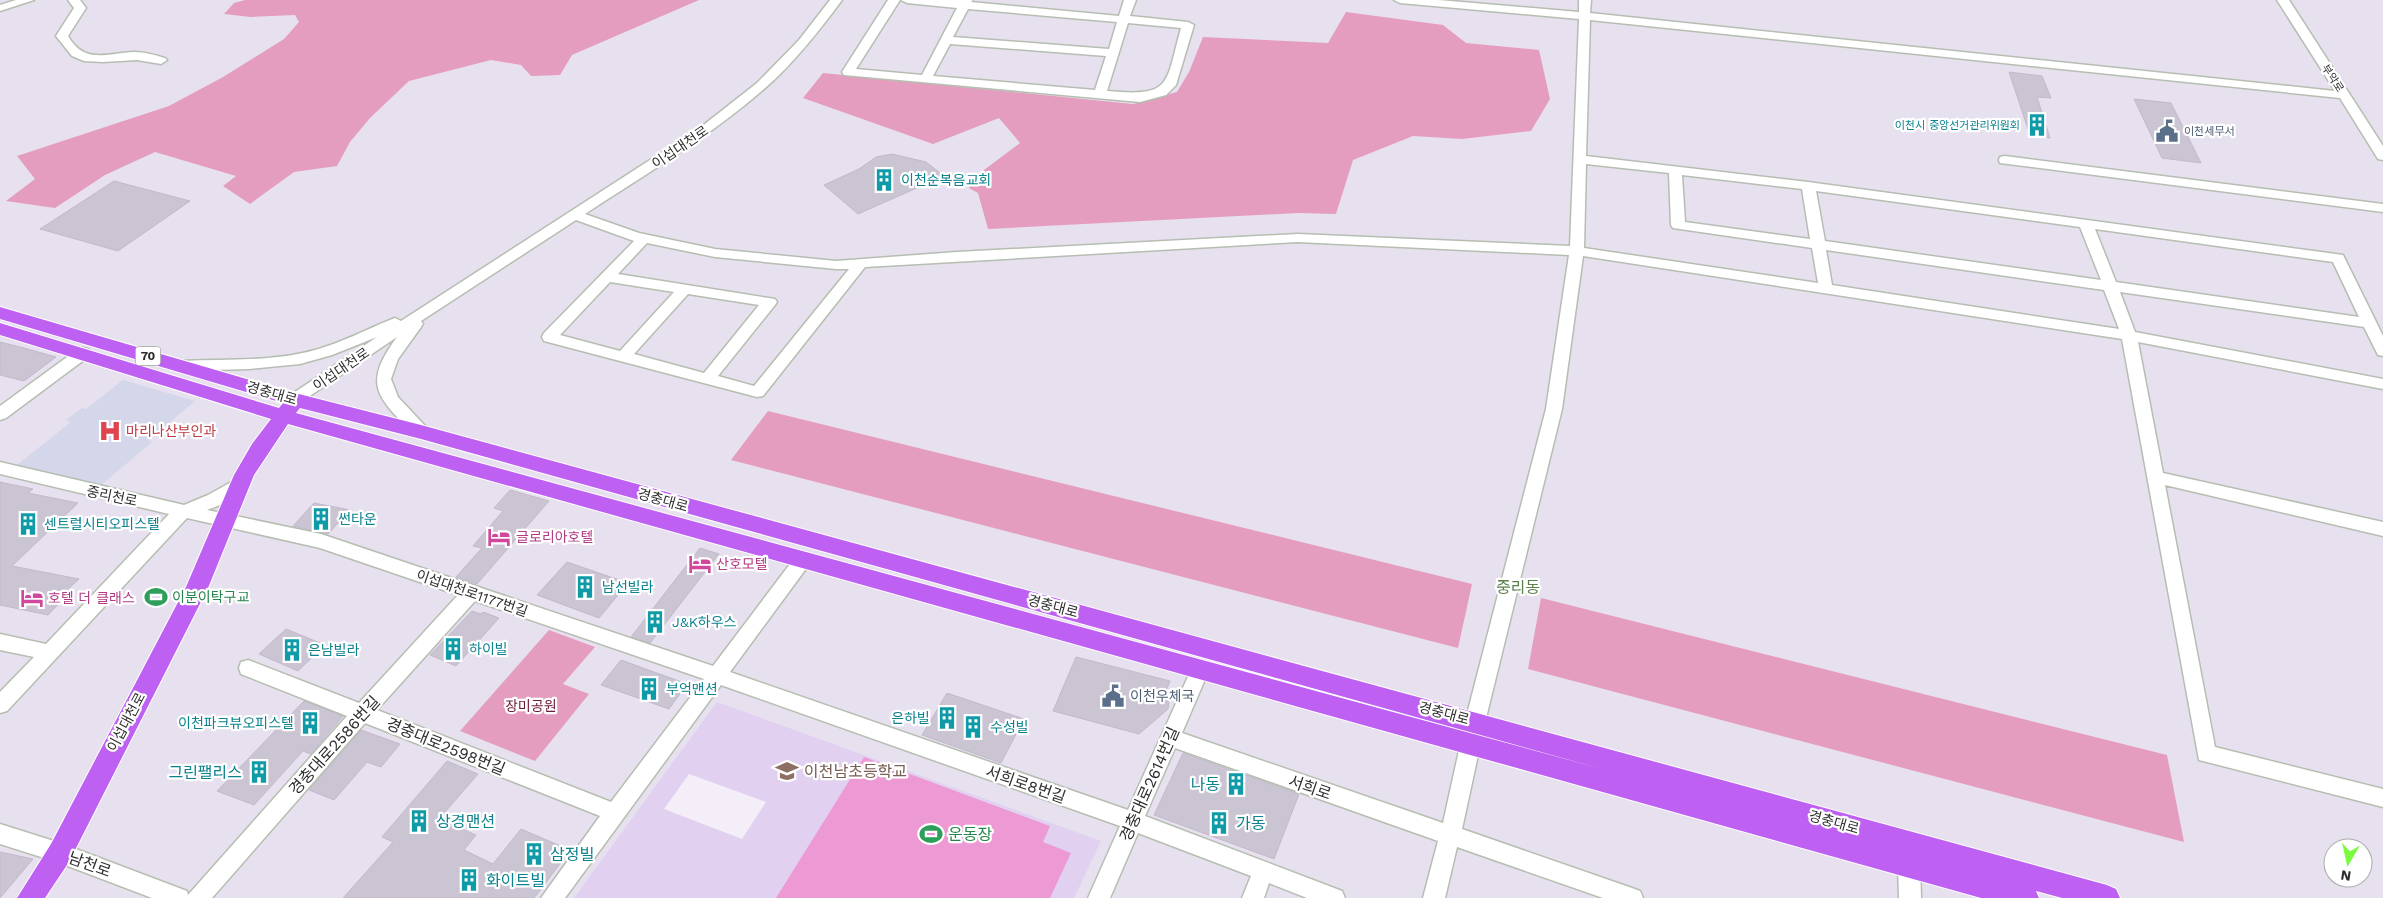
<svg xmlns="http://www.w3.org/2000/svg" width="2383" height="898" font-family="'Work Sans','Noto Sans KR',sans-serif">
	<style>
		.education { fill: #e1d0f0 }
		.medical { fill: #d3d7e9 }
		.green { fill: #e59dbf }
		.pitch { fill: #ed99d4 }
		.plaza { fill: #f3eef7 }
		.building { fill: #cbc4d2; stroke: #c2b9cb }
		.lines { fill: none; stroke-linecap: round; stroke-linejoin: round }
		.minor-casing { stroke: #b5beb0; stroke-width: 3 }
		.major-casing { stroke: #fff; stroke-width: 2 }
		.minor { fill: #fff; fill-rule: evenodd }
		.major { fill: #be61f3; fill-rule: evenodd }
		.labels { text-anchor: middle; stroke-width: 4.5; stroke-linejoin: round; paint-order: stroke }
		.far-street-label { font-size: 11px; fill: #2e2e2e; stroke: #fff }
		.far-culture-label { font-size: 11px; fill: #0d838f; stroke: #fff; text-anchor: end }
		.far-service-label { font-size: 11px; fill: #4e5e75; stroke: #fff; text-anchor: start }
		.shield { fill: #fff; stroke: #6d6d6d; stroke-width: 1 }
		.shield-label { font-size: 12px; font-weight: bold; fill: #2e2e2e }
		.street-label { font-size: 14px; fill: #2e2e2e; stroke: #fff }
		.culture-label { font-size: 14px; fill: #0d838f; stroke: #fff; text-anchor: start }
		.health-label { font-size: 14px; fill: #be3a42; stroke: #fff; text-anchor: start }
		.hotel-label { font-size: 14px; fill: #b23c85; stroke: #fff; text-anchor: start }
		.leisure-label { font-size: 14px; fill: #27864d; stroke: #fff; text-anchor: start }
		.service-label { font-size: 14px; fill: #4e5e75; stroke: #fff; text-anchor: start }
		.park-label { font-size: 14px; fill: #6e1a37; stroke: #fff }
		.quarter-label { font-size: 16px; fill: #5c804c; stroke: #fff }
		.near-street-label { font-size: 16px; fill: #2e2e2e; stroke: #fff }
		.near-education-label { font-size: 16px; fill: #785e54; stroke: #fff; text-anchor: start }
		.near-culture-label { font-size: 16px; fill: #0d838f; stroke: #fff; text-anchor: start }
		.near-leisure-label { font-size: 16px; fill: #27864d; stroke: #fff; text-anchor: start }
	</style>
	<rect width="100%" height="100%" fill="#e7e0ef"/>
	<path class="education" d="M717,702L1101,841L1074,898H574Z"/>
	<path class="medical" d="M123,380L195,401L149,440L152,442L100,486L17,465L71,422L66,420L82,408L86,409Z"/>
	<g class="green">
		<path d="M245,0H699L572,55L560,75L531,76L521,65L491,60L409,81L370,118L350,142L337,166L294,172L250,204L223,186L236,176L155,152L105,175L55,208L6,201L35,179L17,156L169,106L223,77L284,39L299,22L295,15L250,17L224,14L234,3Z"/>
		<path d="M1346,12L1443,25L1466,43L1539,50L1550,99L1531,131L1462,139L1413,136L1353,160L1336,214L1298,213L988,229L978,193L969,188L972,179L1020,143L999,118L933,144L803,98L823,73L1133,104L1177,92L1189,72L1203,37L1328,43Z"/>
		<path d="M768,411L1472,584L1458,648L731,460Z"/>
		<path d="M1541,598L2167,755L2184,842L1528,669Z"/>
		<path d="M549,630L595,647L563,684L589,694L535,761L460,731Z"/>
	</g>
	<path class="pitch" d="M864,757L1050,826L1043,842L1071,853L1050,898H776Z"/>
	<path class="plaza" d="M689,774L766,802L742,839L664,809Z"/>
	<g class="building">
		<path d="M2009,72L2042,76L2051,98L2037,97L2050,138L2030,135Z"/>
		<path d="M2134,99L2171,103L2201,163L2162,158Z"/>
		<path d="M892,154L926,162L944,176L858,214L824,185L859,169L876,157Z"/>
		<path d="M114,181L190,201L118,251L40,229Z"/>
		<path d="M0,342L20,347L56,357L24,381L0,375Z"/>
		<path d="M0,482L33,489L28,493L78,503L12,566L79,579L67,590L71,591L48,615L0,605Z"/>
		<path d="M510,490L549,501L477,584L456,577L482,548L473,546L503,511L494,508Z"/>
		<path d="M314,503L350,510L328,534L293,526Z"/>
		<path d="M700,548L719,554L650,643L631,637Z"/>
		<path d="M567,562L628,583L599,618L537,595Z"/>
		<path d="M472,611L481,614L483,612L499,618L456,666L430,655Z"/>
		<path d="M286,629L325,645L298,671L259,654Z"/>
		<path d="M1076,657L1170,681L1165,694L1169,699L1168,709L1139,734L1053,711Z"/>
		<path d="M621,660L687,684L669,709L601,685Z"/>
		<path d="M947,693L1024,719L1001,763L922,735Z"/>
		<path d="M304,701L343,716L311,754L303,751L254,805L217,791Z"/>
		<path d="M361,730L400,744L381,767L367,762L334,800L309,790Z"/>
		<path d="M1183,753L1299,794L1274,859L1154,815Z"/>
		<path d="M447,761L478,774L439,819L476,835L464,850L493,864L521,829L570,850L542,888L534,898H343L393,842L382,837Z"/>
		<path d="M0,852L33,859L0,898Z"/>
	</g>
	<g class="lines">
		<defs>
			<g id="minor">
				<path d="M16,0H34L0,11V5Z"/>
				<path d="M68,0H80L86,8L68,36C85,65 107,53 134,52C145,52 155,55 165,58L167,60L161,64L137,60L103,62L84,61L72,56L56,36L74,8Z"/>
				<path d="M830,0H842C819,31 793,64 764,89C709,137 646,174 585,214L639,233L715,249L836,261L957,252L1298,234L1570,246L1579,19L1400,3L1394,0H1439L1579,12V0H1591L1590,13L2335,91L2277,0H2289L2383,146V160L2378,159L2340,98L1590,20L1586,156L1808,182L2343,255L2383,336V356L2378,355L2364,327L2120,292L2135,332L2383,379V389L2138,342L2163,473L2383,522V536L2165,485L2215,747L2383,789V807L2199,760L2122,339L1583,256L1562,409L1485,722L1482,728L1475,730L1468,728L1465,722L1546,409L1569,255L1298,242L865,267L763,396L757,397L544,341L542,337L544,333L634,241L576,220L421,321L423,324L421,327L398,359L391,379L398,397L427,428L429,432L427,436H415C378,397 361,386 397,337L295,406L289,404L287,400L289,396L377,337L332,355L300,364L249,369L181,371L176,370L173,366L176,362L181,361C225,359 272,362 315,350C341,343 365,330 390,320L395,318L401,321L701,127L757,83L799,40ZM1586,164L1669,173L1671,225L1673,228L1812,248L1818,283L1584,248ZM1682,175L1802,189L1810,239L1685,222ZM1816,191L2080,227L2101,280L1825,241ZM2095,229L2333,262L2359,317L2116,282ZM647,243L715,257L836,269H849L754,386L718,376L775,305L777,302L775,299L618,274ZM1826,250L2104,290L2119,329L1832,285ZM610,282L674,292L620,351L560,335ZM688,294L759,305L704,373L634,354Z"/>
				<path d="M888,0H900L856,69L922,75L957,8L907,3L901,0H973L971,2L1119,16L1124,0H1136L1130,16L1188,22L1194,25L1176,85L1166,95L1140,102L844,75L842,72ZM968,9L1117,22L1109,49L953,37ZM1128,23L1181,28C1165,85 1173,97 1107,91ZM950,44L1106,56L1095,90L933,76Z"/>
				<path d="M2005,156L2383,204V212L2000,163L1999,160L2000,157Z"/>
				<path d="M83,348L88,349L91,353L88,357L6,418L0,420V406L78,349Z"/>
				<path d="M0,462L184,505L208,495L242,476L248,478L250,482L248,486L220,505L207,510L321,534L713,666L796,556L802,554L808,556L811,561L808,566L730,672L1128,810L1191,670L1193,664L1200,662L1207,664L1209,670L1182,733L1443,823L1460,746L1463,740L1470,737L1477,740L1480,746L1462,829L1632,888L1640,891L1643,898H1603L1457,847L1445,898H1423L1438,841L1175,748L1145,816L1342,891L1345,898H1307L1269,883L1264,898H1242L1251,876L1138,833L1110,898H1088L1120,826L721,685L565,898H541L600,816L365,723L212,898H152L60,863L0,844V824L60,843L179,888L187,891L188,895L347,716L241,674L239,668L241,662L248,660L359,703L458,595L320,548L187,518L7,711L0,713V692L34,657L0,650V634L46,644L169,514L0,474ZM475,601L704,679L611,802L377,710Z"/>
				<path d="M1909,855L1916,858L1920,865L1921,898H1899L1898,865L1902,858Z"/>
			</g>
			<path id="major" d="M0,307L295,393L421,425L2107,885L2116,889L2120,898H2062L2036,891L2039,898H1981L288,424L254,475L208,588L69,862L45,898H17L51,844L186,587L234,475L252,444L271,419L0,335V323L279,408L283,403L0,319ZM300,408L421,439L1602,769L296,413Z"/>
		</defs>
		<use href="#minor" class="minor-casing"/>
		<use href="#major" class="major-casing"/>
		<use href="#minor" class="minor"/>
		<use href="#major" class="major"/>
	</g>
	<defs>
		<symbol id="building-bare" viewBox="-9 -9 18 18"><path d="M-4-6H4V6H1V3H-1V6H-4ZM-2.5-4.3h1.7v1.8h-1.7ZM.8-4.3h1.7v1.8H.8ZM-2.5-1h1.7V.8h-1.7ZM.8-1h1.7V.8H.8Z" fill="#0f9aa8" stroke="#fff" stroke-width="2.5" paint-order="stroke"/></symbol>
		<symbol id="civic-bare" viewBox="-9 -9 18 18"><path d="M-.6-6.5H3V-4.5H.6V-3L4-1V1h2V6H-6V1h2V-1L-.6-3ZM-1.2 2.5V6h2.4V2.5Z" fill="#5c6f8a" stroke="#fff" stroke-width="2.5" paint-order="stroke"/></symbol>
		<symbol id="hospital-bare" viewBox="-9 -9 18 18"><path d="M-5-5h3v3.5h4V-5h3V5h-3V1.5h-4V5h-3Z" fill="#e0444e" stroke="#fff" stroke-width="2.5" paint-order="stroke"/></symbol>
		<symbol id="hotel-bare" viewBox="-9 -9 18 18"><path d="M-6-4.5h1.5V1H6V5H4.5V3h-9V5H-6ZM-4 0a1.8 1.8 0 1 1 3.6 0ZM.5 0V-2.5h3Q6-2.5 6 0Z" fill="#d1479c" stroke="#fff" stroke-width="2.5" paint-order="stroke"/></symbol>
		<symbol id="stadium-bare" viewBox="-9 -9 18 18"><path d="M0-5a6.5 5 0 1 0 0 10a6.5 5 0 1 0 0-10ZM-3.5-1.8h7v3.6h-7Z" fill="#2e9e5b" stroke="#fff" stroke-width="2.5" paint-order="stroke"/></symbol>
		<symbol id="school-bare" viewBox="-9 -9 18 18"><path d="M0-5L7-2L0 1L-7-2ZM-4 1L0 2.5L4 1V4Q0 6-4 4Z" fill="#8d6e63" stroke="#fff" stroke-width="2.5" paint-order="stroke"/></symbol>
	</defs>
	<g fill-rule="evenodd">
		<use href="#building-bare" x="2021" y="109" width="32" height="32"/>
		<use href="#civic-bare" x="2151" y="115" width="32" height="32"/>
		<use href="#building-bare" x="868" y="164" width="32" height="32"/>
		<use href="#hospital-bare" x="94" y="415" width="32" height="32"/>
		<use href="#building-bare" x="305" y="503" width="32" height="32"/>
		<use href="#building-bare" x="12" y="508" width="32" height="32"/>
		<use href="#hotel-bare" x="483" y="521" width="32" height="32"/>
		<use href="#hotel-bare" x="684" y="548" width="32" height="32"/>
		<use href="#building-bare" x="569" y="571" width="32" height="32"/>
		<use href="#stadium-bare" x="140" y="581" width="32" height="32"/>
		<use href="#hotel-bare" x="16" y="582" width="32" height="32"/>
		<use href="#building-bare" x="639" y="606" width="32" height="32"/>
		<use href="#building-bare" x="437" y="633" width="32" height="32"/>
		<use href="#building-bare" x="276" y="634" width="32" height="32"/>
		<use href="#building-bare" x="633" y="673" width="32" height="32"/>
		<use href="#civic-bare" x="1097" y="680" width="32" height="32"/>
		<use href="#building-bare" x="931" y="702" width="32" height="32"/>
		<use href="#building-bare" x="294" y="707" width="32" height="32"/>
		<use href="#building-bare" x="957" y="711" width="32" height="32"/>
		<use href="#school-bare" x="771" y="755" width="32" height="32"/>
		<use href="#building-bare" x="243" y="756" width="32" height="32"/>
		<use href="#building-bare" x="1220" y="768" width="32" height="32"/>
		<use href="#building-bare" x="403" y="805" width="32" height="32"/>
		<use href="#building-bare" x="1203" y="807" width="32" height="32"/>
		<use href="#stadium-bare" x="915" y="818" width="32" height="32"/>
		<use href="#building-bare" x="518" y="838" width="32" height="32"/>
		<use href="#building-bare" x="453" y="864" width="32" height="32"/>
	</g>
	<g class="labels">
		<g class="far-street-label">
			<text transform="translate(2333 78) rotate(57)" y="4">부악로</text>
		</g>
		<g class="far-culture-label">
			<text x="2020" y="129">이천시 중앙선거관리위원회</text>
		</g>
		<g class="far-service-label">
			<text x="2184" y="135">이천세무서</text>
		</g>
		<rect class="shield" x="135.5" y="346.5" width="25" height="19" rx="4"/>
		<g class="shield-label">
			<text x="148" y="360">70</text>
		</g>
		<g class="street-label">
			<text transform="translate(680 147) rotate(-34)" y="5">이섭대천로</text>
			<text transform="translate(341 369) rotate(-34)" y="5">이섭대천로</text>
			<text transform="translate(272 393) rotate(16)" y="5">경충대로</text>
			<text transform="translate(112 496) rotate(12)" y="5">중리천로</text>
			<text transform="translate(663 500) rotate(16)" y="5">경충대로</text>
			<text transform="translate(472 593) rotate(19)" y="5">이섭대천로1177번길</text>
			<text transform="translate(1053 606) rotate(15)" y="5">경충대로</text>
			<text transform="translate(1444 713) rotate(15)" y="5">경충대로</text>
			<text transform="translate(126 722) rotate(-62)" y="5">이섭대천로</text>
			<text transform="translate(1834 822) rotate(16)" y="5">경충대로</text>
		</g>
		<g class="culture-label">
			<text x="901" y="185">이천순복음교회</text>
			<text x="338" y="524">썬타운</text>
			<text x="44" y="529">센트럴시티오피스텔</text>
			<text x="602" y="592">남선빌라</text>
			<text x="672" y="627">J&amp;K하우스</text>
			<text x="469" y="654">하이빌</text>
			<text x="308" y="655">은남빌라</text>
			<text x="666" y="694">부억맨션</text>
			<text x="930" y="723" text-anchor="end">은하빌</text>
			<text x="294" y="728" text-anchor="end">이천파크뷰오피스텔</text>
			<text x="990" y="732">수성빌</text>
		</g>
		<g class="health-label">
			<text x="126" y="436">마리나산부인과</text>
		</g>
		<g class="hotel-label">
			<text x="516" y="542">글로리아호텔</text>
			<text x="716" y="569">산호모텔</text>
			<text x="48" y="603">호텔 더 클래스</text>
		</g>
		<g class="leisure-label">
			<text x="172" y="602">이분이탁구교</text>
		</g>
		<g class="service-label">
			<text x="1130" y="701">이천우체국</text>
		</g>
		<g class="park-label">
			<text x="531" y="711">장미공원</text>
		</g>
		<g class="quarter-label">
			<text x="1518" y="593">중리동</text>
		</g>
		<g class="near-street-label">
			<text transform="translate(334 745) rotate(-48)" y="6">경충대로2586번길</text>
			<text transform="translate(446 746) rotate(22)" y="6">경충대로2598번길</text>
			<text transform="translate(1026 784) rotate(19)" y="6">서희로8번길</text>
			<text transform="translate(1149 784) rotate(-66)" y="6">경충대로2614번길</text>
			<text transform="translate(1310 787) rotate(19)" y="6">서희로</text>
			<text transform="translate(90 864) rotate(20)" y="6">남천로</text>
		</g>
		<g class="near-education-label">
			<text x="804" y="777">이천남초등학교</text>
		</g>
		<g class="near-culture-label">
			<text x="242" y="778" text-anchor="end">그린팰리스</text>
			<text x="1220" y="790" text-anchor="end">나동</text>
			<text x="436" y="827">상경맨션</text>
			<text x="1236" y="829">가동</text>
			<text x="550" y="860">삼정빌</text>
			<text x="486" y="886">화이트빌</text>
		</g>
		<g class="near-leisure-label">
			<text x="948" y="840">운동장</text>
		</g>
	</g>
	<g transform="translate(2348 863) rotate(189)"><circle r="24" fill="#ffffff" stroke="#ababab"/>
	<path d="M0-4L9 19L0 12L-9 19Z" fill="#7cfc40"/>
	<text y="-8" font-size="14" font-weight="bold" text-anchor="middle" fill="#2e2e2e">N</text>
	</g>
</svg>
